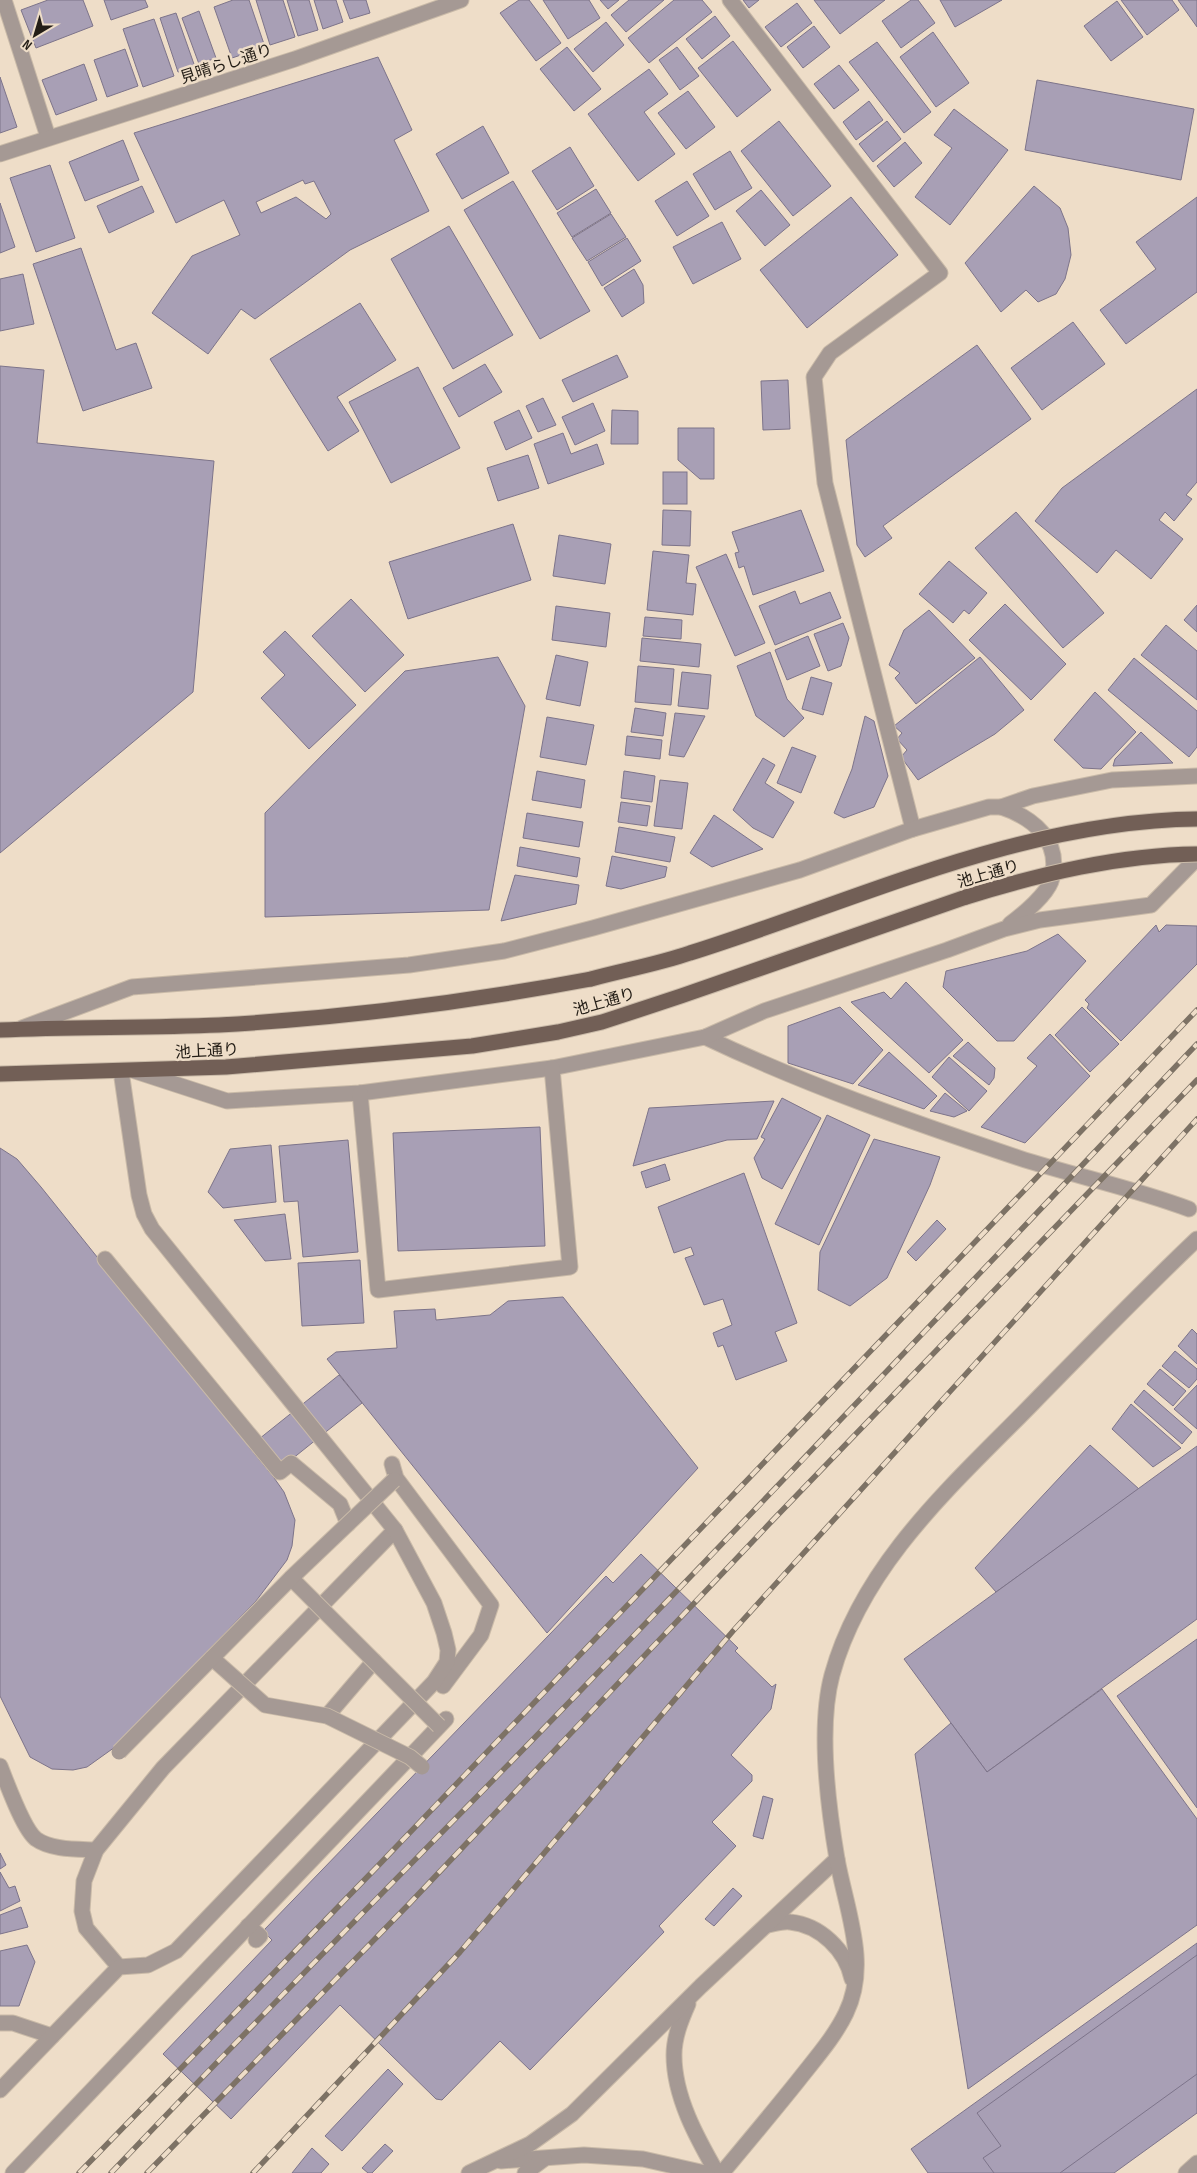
<svg xmlns="http://www.w3.org/2000/svg" width="1197" height="2173" font-family="'Sofia Sans Condensed','Noto Sans JP',sans-serif">
	<style>
		.building { fill: #a89fb5; stroke: #7d748a; fill-rule: evenodd }
		.lines { fill: none; stroke-linecap: round; stroke-linejoin: round }
		.minor-casing { stroke: #c9baa8; stroke-width: 17 }
		.major-casing { stroke: #c9baa8; stroke-width: 17 }
		.minor { stroke: #a59994; stroke-width: 15 }
		.major { stroke: #725f56; stroke-width: 15 }
		.rail-casing { stroke: #7d7265; stroke-width: 5.5 }
		.rail { stroke: #eeddc8; stroke-width: 4; stroke-dasharray: 11; stroke-linecap: butt }
		.minor-bridge-casing { stroke: #c9baa8; stroke-width: 17; stroke-linecap: butt }
		.major-bridge-casing { stroke: #c9baa8; stroke-width: 17; stroke-linecap: butt }
		.minor-bridge { stroke: #a59994; stroke-width: 15 }
		.major-bridge { stroke: #725f56; stroke-width: 15 }
		.labels { text-anchor: middle; stroke-width: 5; stroke-linejoin: round; paint-order: stroke }
		.street-label { font-size: 16px; fill: #231d16; stroke: #eeddc8 }
	</style>
	<rect width="100%" height="100%" fill="#eeddc8"/>
	<g class="building">
		<path d="M48,0H83L93,26L36,48L21,10Z"/>
		<path d="M104,0H145L148,7L111,20Z"/>
		<path d="M233,0H249L265,47L232,58L214,7Z"/>
		<path d="M256,0H283L295,37L270,45Z"/>
		<path d="M287,0H309L318,30L298,36Z"/>
		<path d="M314,0H336L343,22L323,29Z"/>
		<path d="M343,0H366L370,13L350,19Z"/>
		<path d="M519,0H529L561,43L536,61L500,13Z"/>
		<path d="M543,0H589L600,18L568,39Z"/>
		<path d="M600,0H619L608,9Z"/>
		<path d="M629,0H664L626,32L611,15Z"/>
		<path d="M674,0H702L712,12L649,63L628,38Z"/>
		<path d="M743,0H759L749,8Z"/>
		<path d="M814,0H885L840,34Z"/>
		<path d="M911,0H918L935,23L901,48L882,21Z"/>
		<path d="M940,0H1002L955,27Z"/>
		<path d="M1121,0H1172L1179,10L1147,35Z"/>
		<path d="M1178,0H1197V27Z"/>
		<path d="M1117,1L1143,37L1111,61L1084,26Z"/>
		<path d="M797,3L812,23L781,47L765,27Z"/>
		<path d="M199,11L216,58L199,64L182,18Z"/>
		<path d="M176,13L195,67L178,72L160,18Z"/>
		<path d="M715,16L730,36L702,59L686,39Z"/>
		<path d="M154,19L174,76L143,87L123,29Z"/>
		<path d="M606,22L624,45L593,72L574,49Z"/>
		<path d="M814,26L830,47L803,68L787,47Z"/>
		<path d="M933,32L969,83L936,107L900,57Z"/>
		<path d="M733,41L771,90L737,117L698,68Z"/>
		<path d="M877,42L931,112L904,133L849,62Z"/>
		<path d="M567,47L601,89L574,111L540,69Z"/>
		<path d="M677,47L699,76L680,90L659,60Z"/>
		<path d="M125,49L138,86L107,97L94,60Z"/>
		<path d="M378,57L412,130L394,140L429,211L350,250L255,319L241,309L208,354L152,313L192,256L240,235L224,200L176,223L134,133ZM303,180L305,184L314,181L331,214L326,219L296,197L261,213L256,202Z"/>
		<path d="M84,64L97,100L56,115L42,80Z"/>
		<path d="M839,65L859,90L834,109L814,84Z"/>
		<path d="M649,69L668,94L644,112L675,154L638,181L588,114Z"/>
		<path d="M0,77L17,127L0,133Z"/>
		<path d="M1037,80L1194,109L1181,180L1025,150Z"/>
		<path d="M688,91L715,127L686,149L658,113Z"/>
		<path d="M869,101L883,120L856,140L843,122Z"/>
		<path d="M954,109L1008,150L950,225L915,197L952,148L934,135Z"/>
		<path d="M779,121L831,186L793,216L741,151Z"/>
		<path d="M887,121L901,139L873,162L859,144Z"/>
		<path d="M483,126L509,173L462,199L436,154Z"/>
		<path d="M123,140L139,180L85,201L69,162Z"/>
		<path d="M905,142L922,163L894,187L877,166Z"/>
		<path d="M570,147L594,186L557,210L532,171Z"/>
		<path d="M730,151L752,188L715,210L693,174Z"/>
		<path d="M50,165L75,238L36,252L10,178Z"/>
		<path d="M513,181L590,311L540,339L464,210Z"/>
		<path d="M687,181L709,216L677,236L655,201Z"/>
		<path d="M142,186L154,212L109,233L97,206Z"/>
		<path d="M1034,186L1060,208L1068,228L1071,255L1065,279L1056,294L1038,302L1026,290L1001,312L965,263Z"/>
		<path d="M596,189L611,213L572,237L557,213Z"/>
		<path d="M761,190L790,225L765,246L736,211Z"/>
		<path d="M851,197L898,255L807,328L760,270Z"/>
		<path d="M1197,197V292L1126,344L1100,310L1156,269L1136,242Z"/>
		<path d="M0,203L15,247L0,253Z"/>
		<path d="M611,214L626,237L587,261L572,238Z"/>
		<path d="M722,222L741,259L693,284L673,247Z"/>
		<path d="M449,226L513,335L453,369L391,259Z"/>
		<path d="M627,238L641,261L602,286L588,262Z"/>
		<path d="M81,248L116,350L136,343L152,388L83,411L33,264Z"/>
		<path d="M634,269L643,285L644,303L622,317L604,288Z"/>
		<path d="M23,274L34,324L0,331V279Z"/>
		<path d="M360,303L396,360L337,397L359,431L328,451L270,359Z"/>
		<path d="M1073,322L1105,364L1042,410L1011,368Z"/>
		<path d="M977,345L1031,419L883,526L892,538L865,557L857,545L846,440Z"/>
		<path d="M617,355L628,377L573,402L562,380Z"/>
		<path d="M485,364L502,392L459,417L443,388Z"/>
		<path d="M0,366L44,370L37,443L214,461L193,692L0,853Z"/>
		<path d="M418,367L460,448L391,483L349,402Z"/>
		<path d="M788,380L790,429L763,430L761,381Z"/>
		<path d="M1197,389V482L1186,495L1192,499L1174,521L1165,512L1159,520L1183,539L1151,579L1116,550L1097,573L1035,521L1062,488Z"/>
		<path d="M543,398L556,425L538,432L526,406Z"/>
		<path d="M593,403L605,431L575,445L562,417Z"/>
		<path d="M519,410L532,438L506,450L494,422Z"/>
		<path d="M612,410L638,411V444H611Z"/>
		<path d="M678,428H714V479H700L678,460Z"/>
		<path d="M563,433L571,454L597,444L604,464L548,484L534,444Z"/>
		<path d="M528,455L539,488L498,501L487,468Z"/>
		<rect x="663" y="472" width="24" height="32"/>
		<path d="M663,510L691,511L690,546L662,545Z"/>
		<path d="M801,510L824,571L753,595L744,566L739,568L735,553L739,552L732,532Z"/>
		<path d="M1016,512L1104,613L1063,648L975,548Z"/>
		<path d="M513,524L531,580L408,619L389,562Z"/>
		<path d="M559,535L611,544L605,584L553,576Z"/>
		<path d="M653,551L689,555L686,583L696,584L693,615L647,610Z"/>
		<path d="M726,554L765,643L735,656L696,567Z"/>
		<path d="M949,561L987,593L969,614L964,610L953,623L919,594Z"/>
		<path d="M795,591L800,604L830,592L841,618L775,645L759,606Z"/>
		<path d="M351,599L404,655L365,692L312,636Z"/>
		<path d="M1005,604L1066,664L1031,700L969,640Z"/>
		<path d="M1197,605V632L1184,620Z"/>
		<path d="M556,606L610,613L606,647L552,640Z"/>
		<path d="M929,610L975,658L916,704L895,678L900,673L889,665L904,630Z"/>
		<path d="M645,617L682,620L681,639L643,636Z"/>
		<path d="M843,623L849,638L841,666L828,671L814,634Z"/>
		<path d="M1166,625L1197,651V700L1141,655Z"/>
		<path d="M285,631L356,705L309,749L261,698L285,675L263,652Z"/>
		<path d="M808,636L820,666L787,680L775,650Z"/>
		<path d="M642,638L701,644L699,667L640,661Z"/>
		<path d="M770,652L787,699L804,718L784,737L756,716L737,666Z"/>
		<path d="M556,655L588,662L580,706L546,699Z"/>
		<path d="M498,657L525,706L489,910L265,917V813L405,671Z"/>
		<path d="M980,657L1024,710L995,734L918,780L901,757L907,750L897,739L902,733L894,726Z"/>
		<path d="M1134,658L1197,711V747L1189,757L1108,690Z"/>
		<path d="M638,666L674,669L671,705L635,702Z"/>
		<path d="M682,672L711,675L708,709L678,706Z"/>
		<path d="M811,677L832,683L823,715L802,709Z"/>
		<path d="M1095,692L1136,732L1101,769L1083,768L1054,740Z"/>
		<path d="M635,708L666,713L663,736L631,732Z"/>
		<path d="M675,713L705,716L684,757L669,755Z"/>
		<path d="M865,716L874,721L888,776L874,807L844,818L834,813L852,769Z"/>
		<path d="M547,717L594,725L586,765L540,757Z"/>
		<path d="M1141,732L1173,763L1113,766L1115,759Z"/>
		<path d="M627,736L662,740L660,759L625,755Z"/>
		<path d="M792,747L816,756L801,793L777,783Z"/>
		<path d="M763,758L775,765L765,783L794,802L773,838L753,828L733,810Z"/>
		<path d="M537,771L585,780L581,808L532,800Z"/>
		<path d="M624,771L655,776L652,802L621,798Z"/>
		<path d="M660,780L688,783L682,829L654,826Z"/>
		<path d="M621,802L650,806L647,826L618,822Z"/>
		<path d="M527,813L583,822L579,847L523,838Z"/>
		<path d="M714,815L763,849L712,867L690,853Z"/>
		<path d="M619,827L675,837L670,862L615,852Z"/>
		<path d="M520,847L580,858L577,877L517,866Z"/>
		<path d="M612,856L667,867L665,877L621,889L606,886Z"/>
		<path d="M515,875L579,885L576,904L501,921Z"/>
		<path d="M1156,925L1159,932L1166,925L1197,926V964L1121,1041L1087,1008L1089,1004L1085,1000Z"/>
		<path d="M1058,934L1086,961L1014,1041H997L943,987L946,971L1027,951Z"/>
		<path d="M906,982L963,1040L929,1073L851,1002L884,992L891,999Z"/>
		<path d="M840,1007L883,1050L853,1084L788,1063V1026Z"/>
		<path d="M1082,1007L1119,1044L1090,1072L1055,1035Z"/>
		<path d="M1050,1034L1090,1076L1025,1143L981,1127L1037,1066L1027,1058Z"/>
		<path d="M968,1042L995,1068L994,1078L989,1085L953,1056Z"/>
		<path d="M889,1052L937,1096L924,1109L858,1085Z"/>
		<path d="M949,1057L987,1091L969,1111L932,1077Z"/>
		<path d="M945,1093L967,1111L954,1117L930,1111Z"/>
		<path d="M782,1098L821,1118L782,1189L762,1178L754,1158L765,1139L761,1137Z"/>
		<path d="M774,1101L757,1139L727,1140L633,1166L649,1108Z"/>
		<path d="M827,1115L870,1135L819,1245L775,1224Z"/>
		<path d="M540,1127L545,1246L398,1251L393,1133Z"/>
		<path d="M874,1139L940,1157L930,1185L887,1278L850,1306L818,1290L820,1252Z"/>
		<path d="M348,1140L358,1252L303,1257L298,1201L284,1202L279,1146Z"/>
		<path d="M271,1145L276,1202L223,1208L208,1192L230,1149Z"/>
		<path d="M0,1148L17,1159L41,1187L272,1475L284,1492L295,1520L292,1546L287,1560L256,1601L115,1747L87,1767L73,1770L52,1769L30,1757L0,1696Z"/>
		<path d="M665,1164L670,1180L646,1188L641,1172Z"/>
		<path d="M744,1173L797,1323L775,1332L787,1361L736,1380L723,1345L718,1347L713,1333L732,1325L723,1299L704,1305L685,1258L694,1255L691,1247L674,1253L658,1207Z"/>
		<path d="M285,1214L291,1259L265,1261L234,1220Z"/>
		<path d="M937,1220L946,1229L916,1261L907,1252Z"/>
		<path d="M360,1260L364,1323L302,1326L298,1263Z"/>
		<path d="M563,1297L698,1468L547,1633L327,1359L336,1352L397,1348L394,1311L435,1309L436,1320L490,1315L508,1301Z"/>
		<path d="M1192,1329L1197,1334V1364L1178,1346Z"/>
		<path d="M1175,1351L1197,1369V1379L1189,1388L1162,1366Z"/>
		<path d="M1160,1369L1186,1391L1173,1406L1147,1384Z"/>
		<path d="M339,1375L362,1403L272,1475L249,1447Z"/>
		<path d="M1197,1385V1429L1174,1409Z"/>
		<path d="M1144,1390L1192,1432L1182,1444L1134,1402Z"/>
		<path d="M1131,1404L1181,1448L1153,1467L1112,1429Z"/>
		<path d="M1090,1445L1139,1489L996,1592L975,1568Z"/>
		<path d="M1197,1446V1619L987,1772L904,1659Z"/>
		<path d="M641,1554L738,1648L735,1651L772,1687L776,1684L771,1709L731,1755L752,1775V1781L712,1822L736,1846L659,1926L664,1932L530,2070L500,2041L442,2100L436,2099L340,2005L231,2119L163,2054L272,1940L266,1934L265,1929L606,1576L613,1583Z"/>
		<path d="M1197,1639V1808L1117,1696Z"/>
		<path d="M1102,1689L1197,1819V1925L968,2089L915,1754L951,1723L987,1772Z"/>
		<path d="M763,1796L773,1799L763,1839L753,1836Z"/>
		<path d="M0,1853L6,1865L0,1869Z"/>
		<path d="M0,1872L9,1888L15,1886L20,1901L0,1911Z"/>
		<path d="M733,1888L742,1896L714,1926L705,1919Z"/>
		<path d="M21,1907L28,1927L0,1934V1915Z"/>
		<path d="M1197,1943V2113L1114,2173H928L911,2149Z"/>
		<path d="M27,1945L35,1962L19,2006H0V1951Z"/>
		<path d="M1197,1955V2074L1060,2173H994L983,2158L1001,2146L977,2113Z"/>
		<path d="M388,2069L403,2084L342,2151L325,2136Z"/>
		<path d="M385,2144L393,2151L372,2173H368L362,2168Z"/>
		<path d="M312,2148L329,2164L321,2173H292Z"/>
	</g>
	<g class="lines">
		<defs>
			<g id="minor">
				<path d="M4,0L48,137"/>
				<path d="M730,0L940,273L830,353L814,377L825,483L913,829"/>
				<path d="M0,154L295,59L461,0"/>
				<path d="M1001,807C1034,818 1061,841 1052,878C1049,893 1022,915 1010,924"/>
				<path d="M22,1028L132,987L409,965L504,951L593,928L800,870L913,829L989,807H1001L1033,796L1112,780L1197,776"/>
				<path d="M705,1037C806,1085 912,1122 1019,1158C1075,1176 1133,1188 1189,1209"/>
				<path d="M135,1071L227,1101L360,1093L552,1068L705,1037L764,1011L947,950L1004,929L1040,920L1151,905L1197,858"/>
				<path d="M360,1093L378,1290L570,1267L552,1068"/>
				<path d="M105,1259L280,1472L291,1463L340,1504L348,1524"/>
				<path d="M392,1464L396,1478L491,1605L481,1635L443,1686"/>
				<path d="M327,1716L374,1661"/>
				<path d="M0,1766C7,1783 23,1829 36,1839C51,1850 78,1849 96,1850"/>
				<path d="M767,1925C774,1924 783,1921 790,1922C820,1925 846,1950 852,1979"/>
				<path d="M248,1926L260,1936L256,1940"/>
				<path d="M119,1967L86,1928L82,1911L84,1881L96,1850L163,1768L395,1530"/>
				<path d="M688,2004C681,2020 674,2037 674,2055C674,2097 697,2138 717,2173"/>
				<path d="M0,2023H13L52,2036"/>
				<path d="M0,2090L119,1967L148,1965L176,1951L434,1682L447,1662L448,1650L444,1633L434,1603L395,1530L152,1229L144,1214L139,1195L121,1071"/>
				<path d="M501,2161L584,2155L643,2159L705,2173"/>
				<path d="M13,2173L446,1719"/>
				<path d="M469,2173L530,2144L572,2114L701,1986L837,1859"/>
				<path d="M525,2173L544,2159"/>
				<path d="M722,2173C747,2143 773,2112 797,2082C814,2060 834,2038 846,2013C870,1964 846,1909 837,1859C828,1806 818,1727 832,1675C863,1562 956,1482 1034,1402C1088,1347 1141,1292 1197,1239"/>
				<path d="M1186,2173L1197,2163"/>
			</g>
			<g id="major">
				<path d="M0,1030C73,1027 147,1028 219,1025C344,1018 468,1002 591,979"/>
				<path d="M0,1074L226,1067L472,1046L558,1032L602,1022L681,996L966,897"/>
			</g>
		</defs>
		<use href="#minor" class="minor-casing"/>
		<use href="#major" class="major-casing"/>
		<use href="#minor" class="minor"/>
		<use href="#major" class="major"/>
		<defs>
			<g id="rail">
				<path d="M79,2173L374,1870L1197,1010"/>
				<path d="M111,2173C266,2009 426,1850 583,1688C790,1475 993,1259 1197,1044"/>
				<path d="M147,2173L410,1903L771,1522L1197,1080"/>
				<path d="M253,2173L460,1952L733,1631L1197,1119"/>
			</g>
		</defs>
		<use href="#rail" class="rail-casing"/>
		<use href="#rail" class="rail"/>
		<defs>
			<g id="minor-bridge">
				<path d="M291,1578L439,1726"/>
				<path d="M212,1658L265,1705L327,1716L410,1757L422,1767"/>
				<path d="M119,1752L291,1578L394,1480"/>
			</g>
			<g id="major-bridge">
				<path d="M966,897C1041,874 1118,855 1197,854"/>
				<path d="M591,979C624,970 658,964 690,953C856,901 1020,821 1197,819"/>
			</g>
		</defs>
		<use href="#minor-bridge" class="minor-bridge-casing"/>
		<use href="#major-bridge" class="major-bridge-casing"/>
		<use href="#minor-bridge" class="minor-bridge"/>
		<use href="#major-bridge" class="major-bridge"/>
	</g>
	<g class="labels">
		<g class="street-label">
			<text transform="translate(226 63) rotate(-18)" y="6">見晴らし通り</text>
			<text transform="translate(988 873) rotate(-16)" y="6">池上通り</text>
			<text transform="translate(604 1001) rotate(-16)" y="6">池上通り</text>
			<text transform="translate(207 1050) rotate(-3)" y="6">池上通り</text>
		</g>
	</g>
	<g transform="translate(35 35) rotate(218)" stroke="#eeddc8" stroke-width="4" paint-order="stroke">
	<path d="M0-4L9 19L0 12L-9 19Z" fill="#231d16"/>
	<text y="-8" font-size="14" font-weight="bold" text-anchor="middle" fill="#231d16">N</text>
	</g>
</svg>
